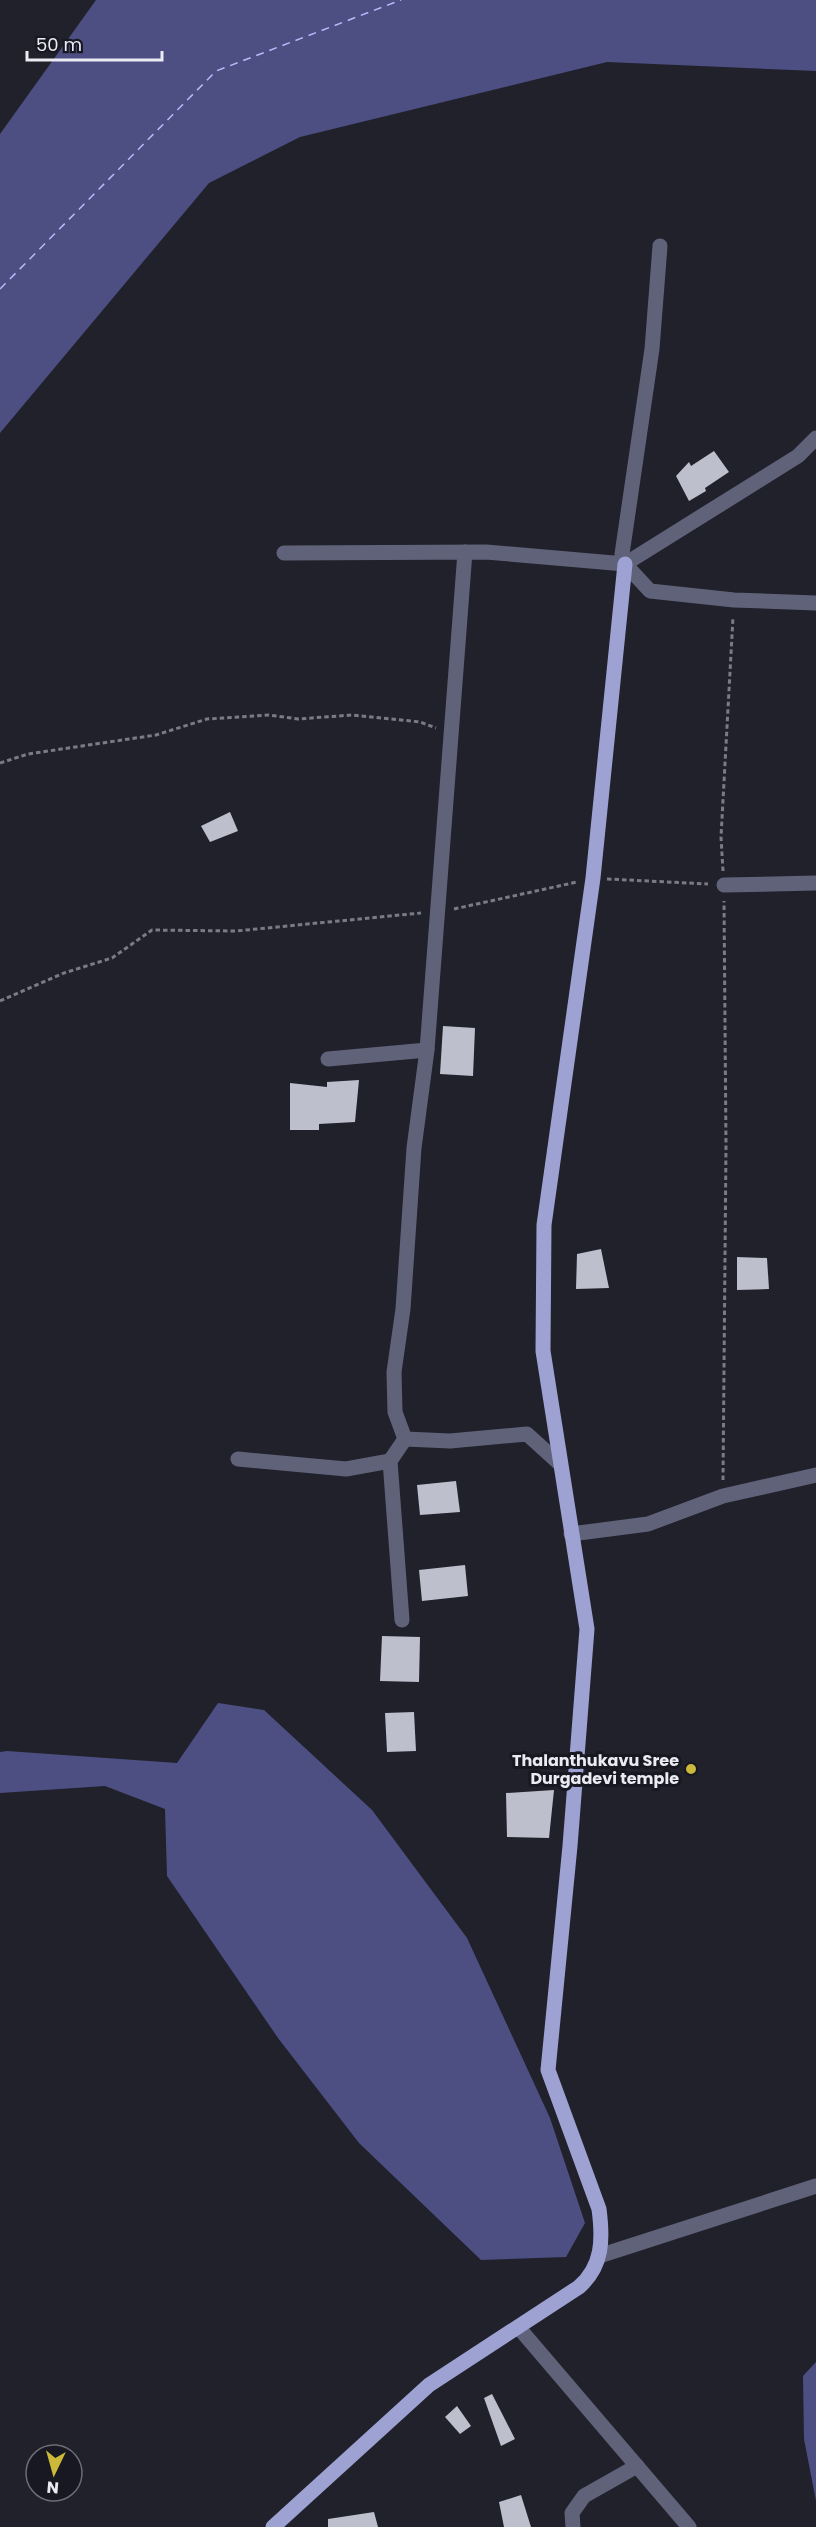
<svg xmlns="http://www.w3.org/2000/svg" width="816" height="2527" font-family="Poppins,sans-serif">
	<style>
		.water { fill: #4d4f83 }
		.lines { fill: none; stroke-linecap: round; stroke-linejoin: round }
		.ferry { stroke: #b6bbfb; stroke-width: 1.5; stroke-dasharray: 8 6; stroke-linecap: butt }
		.building { fill: #bebfcd }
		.path { stroke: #7a7b84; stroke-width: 3; stroke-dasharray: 4.5 3; stroke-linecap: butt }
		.minor { stroke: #60627a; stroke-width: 15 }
		.major { stroke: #9ea2d3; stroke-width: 15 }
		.poi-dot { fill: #ccb939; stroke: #171821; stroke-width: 2 }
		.labels { text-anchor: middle; stroke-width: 6; stroke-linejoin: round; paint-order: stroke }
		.poi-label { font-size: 16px; font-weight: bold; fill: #ebecf3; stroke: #171821; text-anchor: end }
	</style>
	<rect width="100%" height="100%" fill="#20212b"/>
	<g class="water">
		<path d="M96,0H816V71L607,62L300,137L209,183L0,433V134Z"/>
		<path d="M218,1703L264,1710L372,1810L467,1938L550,2118L585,2223L566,2257L481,2260L359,2143L278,2038L167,1876L165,1809L105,1786L0,1793V1752L7,1751L177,1763Z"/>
		<path d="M816,2362V2501L804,2439L803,2376Z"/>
	</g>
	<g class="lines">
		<path class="ferry" d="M0,289L216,71L401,0"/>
	</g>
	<g class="building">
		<path d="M714,451L729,472L705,488L706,491L689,501L676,476L689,462L691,466Z"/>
		<path d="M230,812L238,831L210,842L201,826Z"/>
		<path d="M443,1026L475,1028L473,1076L440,1074Z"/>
		<path d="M359,1080L355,1122L319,1124V1130H290V1083L327,1087V1082Z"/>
		<path d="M601,1249L609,1288L576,1289L577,1254Z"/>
		<path d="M737,1257L767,1258L769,1289L737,1290Z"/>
		<path d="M456,1481L460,1512L420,1515L417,1485Z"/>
		<path d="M465,1565L468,1596L422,1601L419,1570Z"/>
		<path d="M382,1636L420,1637L419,1682L380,1681Z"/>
		<path d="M414,1712L416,1751L387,1752L385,1713Z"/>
		<path d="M554,1790L549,1838L507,1837L506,1793Z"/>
		<path d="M492,2394L515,2439L501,2446L484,2398Z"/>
		<path d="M457,2406L471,2426L460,2434L445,2417Z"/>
		<path d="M521,2495L531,2527H504L499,2502Z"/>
		<path d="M374,2512L378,2527H328V2519Z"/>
	</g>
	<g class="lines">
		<g class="path">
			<path d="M0,763L28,754L156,735L207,719L269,715L298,719L352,715L420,722L436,728"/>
			<path d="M723,871L721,837L733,617"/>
			<path d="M607,879L708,884"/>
			<path d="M454,909L577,882"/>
			<path d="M0,1001L64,973L112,958L152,930L236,931L421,913"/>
			<path d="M723,1480L726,1146L724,901"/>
		</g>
		<g class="minor">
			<path d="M660,246L652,349L622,554L625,564L650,591L734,600L816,603"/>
			<path d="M465,552L427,1050L414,1148L403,1309L394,1372L395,1412L405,1439L450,1441L527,1434L560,1464"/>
			<path d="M284,553L486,552L625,564L798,456L816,438"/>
			<path d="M724,885L816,883"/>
			<path d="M328,1059L427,1050"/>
			<path d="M238,1459L346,1469L390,1461"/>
			<path d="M571,1534L648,1524L723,1496L816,1475"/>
			<path d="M402,1620L390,1461L405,1439"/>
			<path d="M599,2256L816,2186"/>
			<path d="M519,2328L689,2527"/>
			<path d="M573,2527L572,2513L584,2496L637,2466"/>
		</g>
		<path class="major" d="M273,2527L429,2385L579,2287C603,2266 603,2239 599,2209L548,2070L570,1846L587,1629L543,1351L544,1225L593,878L625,564"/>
	</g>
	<circle class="poi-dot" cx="691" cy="1769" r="6"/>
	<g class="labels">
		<g class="poi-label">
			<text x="679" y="1766">Thalanthukavu Sree<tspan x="679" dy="18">Durgadevi temple</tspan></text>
		</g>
	</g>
	<g transform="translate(54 2473) rotate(185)"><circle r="28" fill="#171821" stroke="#6c6d75" stroke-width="1.5"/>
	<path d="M0-4.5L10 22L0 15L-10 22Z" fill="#ccb939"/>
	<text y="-9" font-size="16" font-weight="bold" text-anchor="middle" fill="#ebecf3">N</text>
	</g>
	<path d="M27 51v9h135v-9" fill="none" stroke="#ebecf3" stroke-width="3"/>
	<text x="36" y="51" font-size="18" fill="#ebecf3" stroke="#171821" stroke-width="4.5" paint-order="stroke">50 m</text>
</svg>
